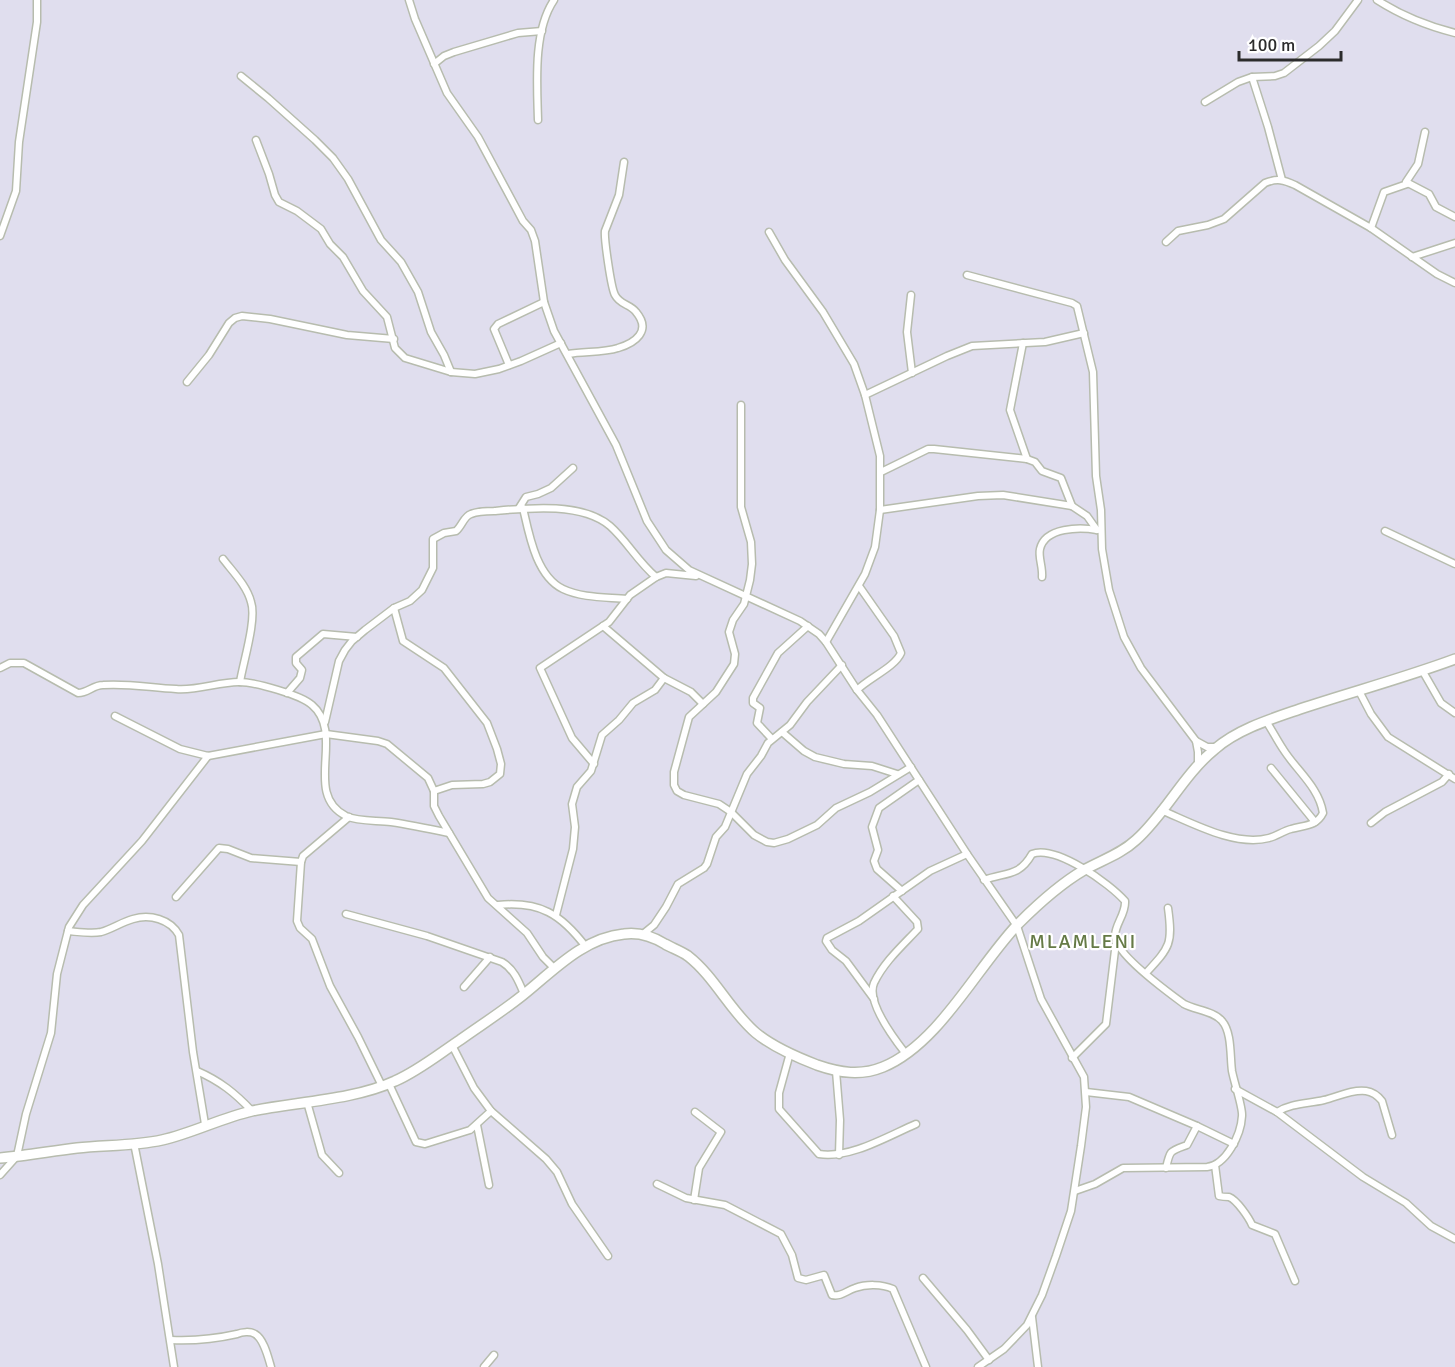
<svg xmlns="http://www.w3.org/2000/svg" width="1455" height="1367" font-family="Signika,sans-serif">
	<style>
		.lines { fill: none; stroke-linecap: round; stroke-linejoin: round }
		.street-casing { stroke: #b7bcae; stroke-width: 9 }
		.secondary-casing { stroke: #b7bcae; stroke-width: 12 }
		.street { stroke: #fff; stroke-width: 6 }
		.secondary { stroke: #fff; stroke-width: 9 }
		.labels { text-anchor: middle; stroke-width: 4.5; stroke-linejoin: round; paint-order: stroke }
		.quarter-label { font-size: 20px; letter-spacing: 1.5px; fill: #657a46; stroke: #fff }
	</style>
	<rect width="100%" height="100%" fill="#e0deee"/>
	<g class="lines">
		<defs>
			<g id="street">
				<path d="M409,0L415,19L447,93L478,137L523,221L531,230L535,241L544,302L554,331L616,445L647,521L666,550L689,570L800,621L819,634L826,642L857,690L877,715L967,854L1017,926L1041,999L1084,1077L1086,1107L1081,1146L1071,1211L1056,1256L1042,1295L1027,1325L1004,1349L978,1367"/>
				<path d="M1377,0C1402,16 1427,26 1455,33"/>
				<path d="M434,64L444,56L454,52L518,33L542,31"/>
				<path d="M241,76L268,98L315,140L333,158L348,179L381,240L401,262L418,292L431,332L444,355L451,372"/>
				<path d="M1252,77L1268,127L1282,180"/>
				<path d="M1205,102L1238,82L1252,77L1275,76L1284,73L1319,46L1335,31L1358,0"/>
				<path d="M538,120C537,83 533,31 554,0"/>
				<path d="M1425,132L1418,164L1406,182L1429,194L1436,207L1455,217"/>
				<path d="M256,140L269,174L275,195L279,202L297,211L321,229L330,244L343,257L363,291L387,317L395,348L405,358L451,372L475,374L499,369L521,361L561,343"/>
				<path d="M1371,228L1384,192L1407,184"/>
				<path d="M769,232L785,260L823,312L854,364L865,395L880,456V510L875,547L865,574L826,642"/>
				<path d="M0,236L16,191L19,142L37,22V0"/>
				<path d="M1166,242L1178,231L1208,225L1224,219L1265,183C1277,178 1284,180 1295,185L1371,228L1437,274L1455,283"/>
				<path d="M1412,257L1455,243"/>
				<path d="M967,275L1072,303L1077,306L1093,372L1096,476L1101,510L1102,549L1109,590L1124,637L1141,668L1196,741L1198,752V765"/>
				<path d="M911,295L907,332L912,373"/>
				<path d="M1023,343L1010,410L1027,459"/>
				<path d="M568,354C584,351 603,353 618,348C635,343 652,331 636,312C630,304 620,305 615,295C611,288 604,238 605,231L619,195L624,162"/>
				<path d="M509,365L494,329L498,324L544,302"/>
				<path d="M187,382L209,355L229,323L235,318L242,316L270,319L347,335L394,339"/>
				<path d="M865,395L947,356L972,346L1045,342L1084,333"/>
				<path d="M741,405V507L751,542L752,564L750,580L744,604L733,620L729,632L735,654L734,664L716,692L689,717L674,772V785L677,791L684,795L719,804L731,812L754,835L767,842L774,843L788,839L817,825L836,808L870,792L911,767"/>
				<path d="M881,472L928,449H934L1027,459L1035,462L1042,471L1061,478L1072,506"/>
				<path d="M519,508L526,497L538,494L551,488L573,468"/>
				<path d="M523,508C529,534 536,576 563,589C582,598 606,597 627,599"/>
				<path d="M880,510L978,496L1003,495L1072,506L1087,516L1097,530"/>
				<path d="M1385,531L1455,564"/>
				<path d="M223,559C233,572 247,586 251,602C257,619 243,663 240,682"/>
				<path d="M1042,577C1043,567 1038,557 1040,549C1045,527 1080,527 1097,530"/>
				<path d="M394,608L403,641L444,668L487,723L497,749L501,764L500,774L490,782L483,784L452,785L434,791"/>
				<path d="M0,668L10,663H24L78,693C88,693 93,685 103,685C128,683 152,688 176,689C197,691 218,682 239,682C255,682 301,695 312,705C346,734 302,794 346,816C359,822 377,820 391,822C411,825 430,829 449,833"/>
				<path d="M1422,670L1441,703L1455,713"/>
				<path d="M664,678L691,692L703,704"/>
				<path d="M857,690C869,678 895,667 901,653L894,636L859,586"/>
				<path d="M1359,691L1371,714L1388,737L1455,779"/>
				<path d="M287,693L300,678L302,670L296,663V657L323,634L357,637"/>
				<path d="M115,716L180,749L208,756L326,734L378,741L387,744L428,778L434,791V806L439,816L488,898L527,933L543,957L554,968"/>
				<path d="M325,722L339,661L345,650L352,641L365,630L394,608L410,601L422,590L433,568V539L444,533L456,531C462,526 464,516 471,514C478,511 486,511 494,511C527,508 582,502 610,526C627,541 638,562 656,577"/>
				<path d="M782,732L804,751L815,757L844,764L872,766L897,774"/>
				<path d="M772,739L757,723L760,708L753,703V698L778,653L808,626"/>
				<path d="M1196,741L1207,747H1216"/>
				<path d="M594,764L572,738L540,668L609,622L630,595L656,577L666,573L696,576"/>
				<path d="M1271,768L1315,822"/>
				<path d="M1161,810C1192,823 1235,847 1269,838C1277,836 1283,831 1291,829C1304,825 1316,827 1323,813C1319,787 1296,770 1283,749C1277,740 1272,730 1266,721"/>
				<path d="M349,817L303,856L301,862L297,921L300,928L312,939L330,986L358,1037L382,1086"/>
				<path d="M1371,823L1385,812L1442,782L1449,774"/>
				<path d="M984,880C1006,872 1019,877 1032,854C1056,845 1109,883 1125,901C1126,914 1115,924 1115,936C1115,954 1169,993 1184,1004C1195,1010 1214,1011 1222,1021C1232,1032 1230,1057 1232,1071C1234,1082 1243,1108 1242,1116C1241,1135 1226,1165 1207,1167L1123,1168L1095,1184L1075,1191"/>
				<path d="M902,891L877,869L874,861L878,850L872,827L879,808L919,780"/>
				<path d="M893,896L917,922L918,929C902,946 884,962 874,983C866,1002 895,1040 906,1054"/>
				<path d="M176,897L219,848L228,849L251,858L301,862"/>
				<path d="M498,905C540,901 561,914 586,947"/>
				<path d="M346,914L427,936L502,962C514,969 519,982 524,994"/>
				<path d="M556,915L573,849L575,827L572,804L577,787L591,771L602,735L619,720L633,703L655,690L664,678L603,626"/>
				<path d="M68,931C79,932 91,934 101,932C112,929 122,922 133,919C150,914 170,919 179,935L193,1052L205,1124"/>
				<path d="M643,934L654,925L666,907L678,884L704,868L707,864L716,837L725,827L747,774L761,756L768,743L790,725L807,702L842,665"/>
				<path d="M1146,973C1170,947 1173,944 1168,908"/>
				<path d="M464,987L490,957"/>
				<path d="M874,999L846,961L832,950L826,941L827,938L859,921L930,871L967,854"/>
				<path d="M452,1045L474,1088L491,1111L546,1159L557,1172L572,1204L608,1256"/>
				<path d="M790,1053L779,1093V1109L819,1154C850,1159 888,1136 916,1124"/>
				<path d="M1072,1058L1106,1024L1116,942"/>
				<path d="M197,1071C220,1081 235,1093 252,1111"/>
				<path d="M836,1071L840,1120L839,1155"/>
				<path d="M389,1084L416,1142L425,1144L470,1130L491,1111"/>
				<path d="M1235,1089L1277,1112L1363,1177L1406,1203L1431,1226L1455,1239"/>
				<path d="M1086,1092L1129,1097L1197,1126"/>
				<path d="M307,1102L322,1155L339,1173"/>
				<path d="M1277,1112C1292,1103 1307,1104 1324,1100C1337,1097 1352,1089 1366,1091C1373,1092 1378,1096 1382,1101L1392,1135"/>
				<path d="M477,1125L489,1185"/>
				<path d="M134,1143L158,1264L174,1367"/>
				<path d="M1215,1165L1219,1196C1223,1197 1226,1197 1229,1197C1237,1200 1249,1218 1252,1225L1275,1234L1295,1281"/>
				<path d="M1166,1168C1170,1150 1170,1151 1187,1145L1197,1126L1234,1144"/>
				<path d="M0,1175L17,1156L26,1114L51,1033L57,974L69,927L83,905L142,841L208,756"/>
				<path d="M657,1184L686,1198L725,1205L781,1234L792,1255L798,1278L806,1280L824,1275L832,1295C841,1297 846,1291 855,1288C866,1284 882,1284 893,1289L926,1367"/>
				<path d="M694,1200L699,1168L721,1132L695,1112"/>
				<path d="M923,1278L967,1330L989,1360"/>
				<path d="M1032,1317L1038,1367"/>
				<path d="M171,1340C194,1341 215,1339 237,1334C242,1332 250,1331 255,1334C264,1339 268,1357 271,1367"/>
				<path d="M484,1367L494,1355"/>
			</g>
			<path id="secondary" d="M0,1158C26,1156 51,1151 77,1148C105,1145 135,1146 162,1140C193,1133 221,1118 252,1111C296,1102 354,1100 395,1081C418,1071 439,1054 460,1040C481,1025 503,1011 523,995C553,971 583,938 624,934C639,932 652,936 665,944C672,948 681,951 688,956C715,977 730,1011 756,1033C773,1047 796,1057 817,1065C840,1073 861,1076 883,1067C939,1044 977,967 1018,924C1038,904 1060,884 1084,870C1102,860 1121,854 1136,840C1166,813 1183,775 1215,749C1238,729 1271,719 1300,709C1351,692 1404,678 1455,659"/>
		</defs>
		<use href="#street" class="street-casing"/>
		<use href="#secondary" class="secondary-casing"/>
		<use href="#street" class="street"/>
		<use href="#secondary" class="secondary"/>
	</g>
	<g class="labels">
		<g class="quarter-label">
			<text x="1083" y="948">MLAMLENI</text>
		</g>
	</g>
	<path d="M1239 51v9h102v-9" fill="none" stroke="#2c2c2c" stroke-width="3"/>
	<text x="1248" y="51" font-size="18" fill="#2c2c2c" stroke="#ffffff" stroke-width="4.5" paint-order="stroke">100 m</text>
</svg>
